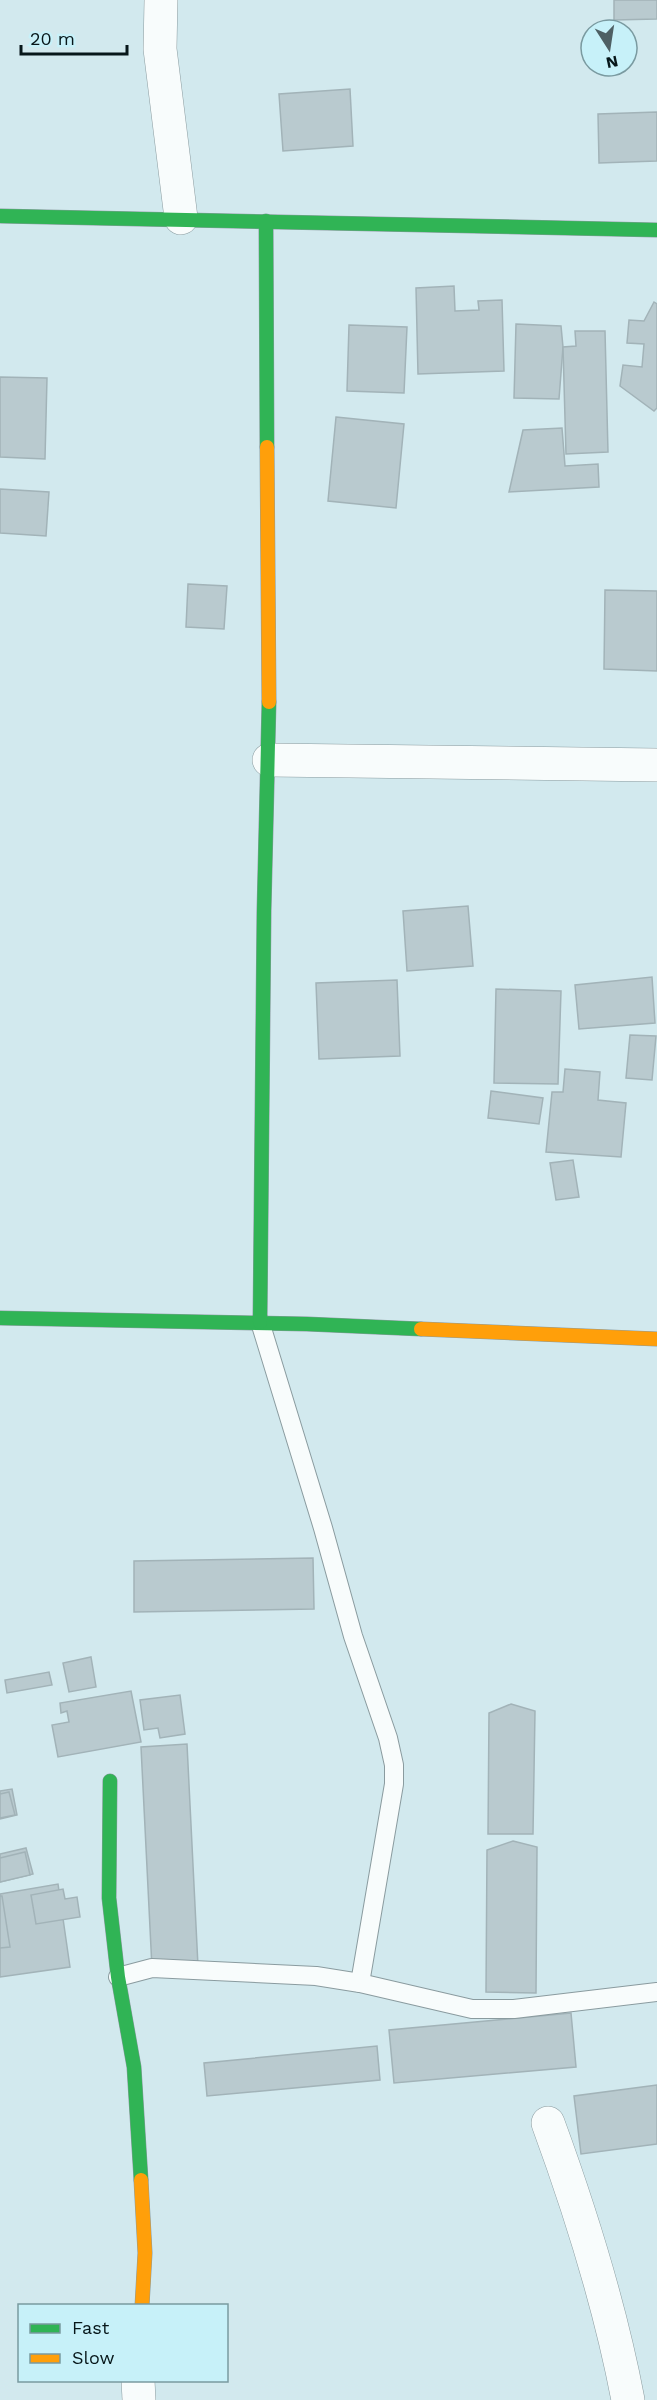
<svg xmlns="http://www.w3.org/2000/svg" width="657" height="2400" font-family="'Work Sans',sans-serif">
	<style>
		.building { fill: #b9cacf; stroke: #a2b3b8; stroke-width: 1.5 }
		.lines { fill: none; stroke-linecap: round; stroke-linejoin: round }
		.lane-casing { stroke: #8a9b9f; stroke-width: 20 }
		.street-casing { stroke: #8a9b9f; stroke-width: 34 }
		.fast-casing { stroke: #8a9b9f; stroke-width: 15 }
		.slow-casing { stroke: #8a9b9f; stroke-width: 15 }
		.lane { stroke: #f8fcfc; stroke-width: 18 }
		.street { stroke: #f8fcfc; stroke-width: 33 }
		.fast { stroke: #30b455; stroke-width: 14 }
		.slow { stroke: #ff9f0a; stroke-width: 14 }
	</style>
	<rect width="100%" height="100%" fill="#d2e9ee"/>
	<g class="building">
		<path d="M614,0H657V19L614,20Z"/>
		<path d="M350,89L353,146L283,151L279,94Z"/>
		<path d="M657,112V161L599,163L598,114Z"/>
		<path d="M454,286L455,311L479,310L478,301L502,300L504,371L418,374L416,288Z"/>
		<path d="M654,302L657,304V408L654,411L620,386L623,365L642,367L644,344L627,343L629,320L644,321Z"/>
		<path d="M516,324L561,326L563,347L559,399L514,398Z"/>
		<path d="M349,325L407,327L404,393L347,391Z"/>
		<path d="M575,331H605L608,452L566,454L563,347L576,346Z"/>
		<path d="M0,377L47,378L45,459L0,457Z"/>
		<path d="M336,417L404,424L396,508L328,501Z"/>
		<path d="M562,428L565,466L598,464L599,487L509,492L523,430Z"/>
		<path d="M0,489L49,492L46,536L0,533Z"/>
		<path d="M188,584L227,586L224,629L186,627Z"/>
		<path d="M605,590L657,591V671L604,669Z"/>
		<path d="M468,906L473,966L407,971L403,911Z"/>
		<path d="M652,977L655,1023L579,1029L575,985Z"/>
		<path d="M397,980L400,1056L319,1059L316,983Z"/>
		<path d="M496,989L561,991L558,1084L494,1083Z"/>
		<path d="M630,1035L656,1036L652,1080L626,1078Z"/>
		<path d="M565,1069L600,1072L598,1100L626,1103L621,1157L546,1152L552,1092H563Z"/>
		<path d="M491,1091L543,1098L539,1124L488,1118Z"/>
		<path d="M573,1160L579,1197L556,1200L550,1163Z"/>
		<path d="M313,1558L314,1609L134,1612V1561Z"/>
		<path d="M91,1657L96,1687L69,1692L63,1663Z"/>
		<path d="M49,1672L52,1685L7,1693L5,1680Z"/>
		<path d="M131,1691L141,1742L58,1757L52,1725L69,1722L67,1711L61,1713L60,1703Z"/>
		<path d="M180,1695L185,1734L160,1738L158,1728L144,1730L140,1700Z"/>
		<path d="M511,1704L535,1711L533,1834H488L489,1713Z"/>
		<path d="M187,1744L198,1966L152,1968L141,1747Z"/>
		<path d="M12,1789L17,1815L0,1819V1791Z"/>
		<path d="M9,1792L15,1815L0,1818V1794Z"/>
		<path d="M513,1841L537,1847L536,1993L486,1992L487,1850Z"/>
		<path d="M26,1848L33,1874L0,1882V1854Z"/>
		<path d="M25,1852L30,1875L0,1882V1858Z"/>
		<path d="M58,1884L70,1967L0,1977V1894Z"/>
		<path d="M63,1889L65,1899L77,1897L80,1917L36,1924L31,1895Z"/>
		<path d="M0,1896H2L10,1947L0,1948Z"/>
		<path d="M571,2013L576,2067L394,2083L389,2030Z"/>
		<path d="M377,2046L380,2080L207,2096L204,2063Z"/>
		<path d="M657,2085V2144L581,2154L574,2096Z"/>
	</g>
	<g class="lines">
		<defs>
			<g id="lane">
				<path d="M260,1322L323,1528L353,1636L388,1738L394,1765V1784L360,1983"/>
				<path d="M118,1977L152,1968L316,1976L360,1983L472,2009H514L657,1992"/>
			</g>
			<g id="street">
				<path d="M161,0L160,49L181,218"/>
				<path d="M269,760L657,765"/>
				<path d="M548,2123C581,2213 610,2305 628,2400"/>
				<path d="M138,2380L139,2400"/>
			</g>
			<g id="fast">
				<path d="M0,216L657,230"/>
				<path d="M266,221L267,447"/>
				<path d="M0,1318L307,1324L421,1329"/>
				<path d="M260,1322L264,911L269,702"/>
				<path d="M110,1781L109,1898L118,1977L134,2067L141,2180"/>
			</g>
			<g id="slow">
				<path d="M267,447L269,702"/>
				<path d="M421,1329L657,1339"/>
				<path d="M141,2180L145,2253L142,2306"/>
			</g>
		</defs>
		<use href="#lane" class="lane-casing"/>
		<use href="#street" class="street-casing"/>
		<use href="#fast" class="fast-casing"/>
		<use href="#slow" class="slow-casing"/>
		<use href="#lane" class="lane"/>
		<use href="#street" class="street"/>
		<use href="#fast" class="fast"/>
		<use href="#slow" class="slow"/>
	</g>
	<rect x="18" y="2304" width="210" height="78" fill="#c7f1f9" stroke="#7a9aa0" stroke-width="1.5"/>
	<rect x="30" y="2324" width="30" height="9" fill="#30b455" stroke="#7a9aa0" stroke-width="1.5"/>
	<text x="72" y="2334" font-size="18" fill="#07171a">Fast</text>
	<rect x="30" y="2354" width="30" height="9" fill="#ff9f0a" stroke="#7a9aa0" stroke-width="1.5"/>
	<text x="72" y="2364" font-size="18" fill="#07171a">Slow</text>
	<g transform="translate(609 48) rotate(168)"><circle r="28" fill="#c7f1f9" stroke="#7a9aa0" stroke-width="1.5"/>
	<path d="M0-4.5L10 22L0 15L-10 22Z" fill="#4e6064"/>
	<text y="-9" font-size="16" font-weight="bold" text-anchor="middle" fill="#07171a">N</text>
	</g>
	<path d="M21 45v9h106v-9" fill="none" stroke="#07171a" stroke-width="3"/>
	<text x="30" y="45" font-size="18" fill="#07171a" stroke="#c7f1f9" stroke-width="4.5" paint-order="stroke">20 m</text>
</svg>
